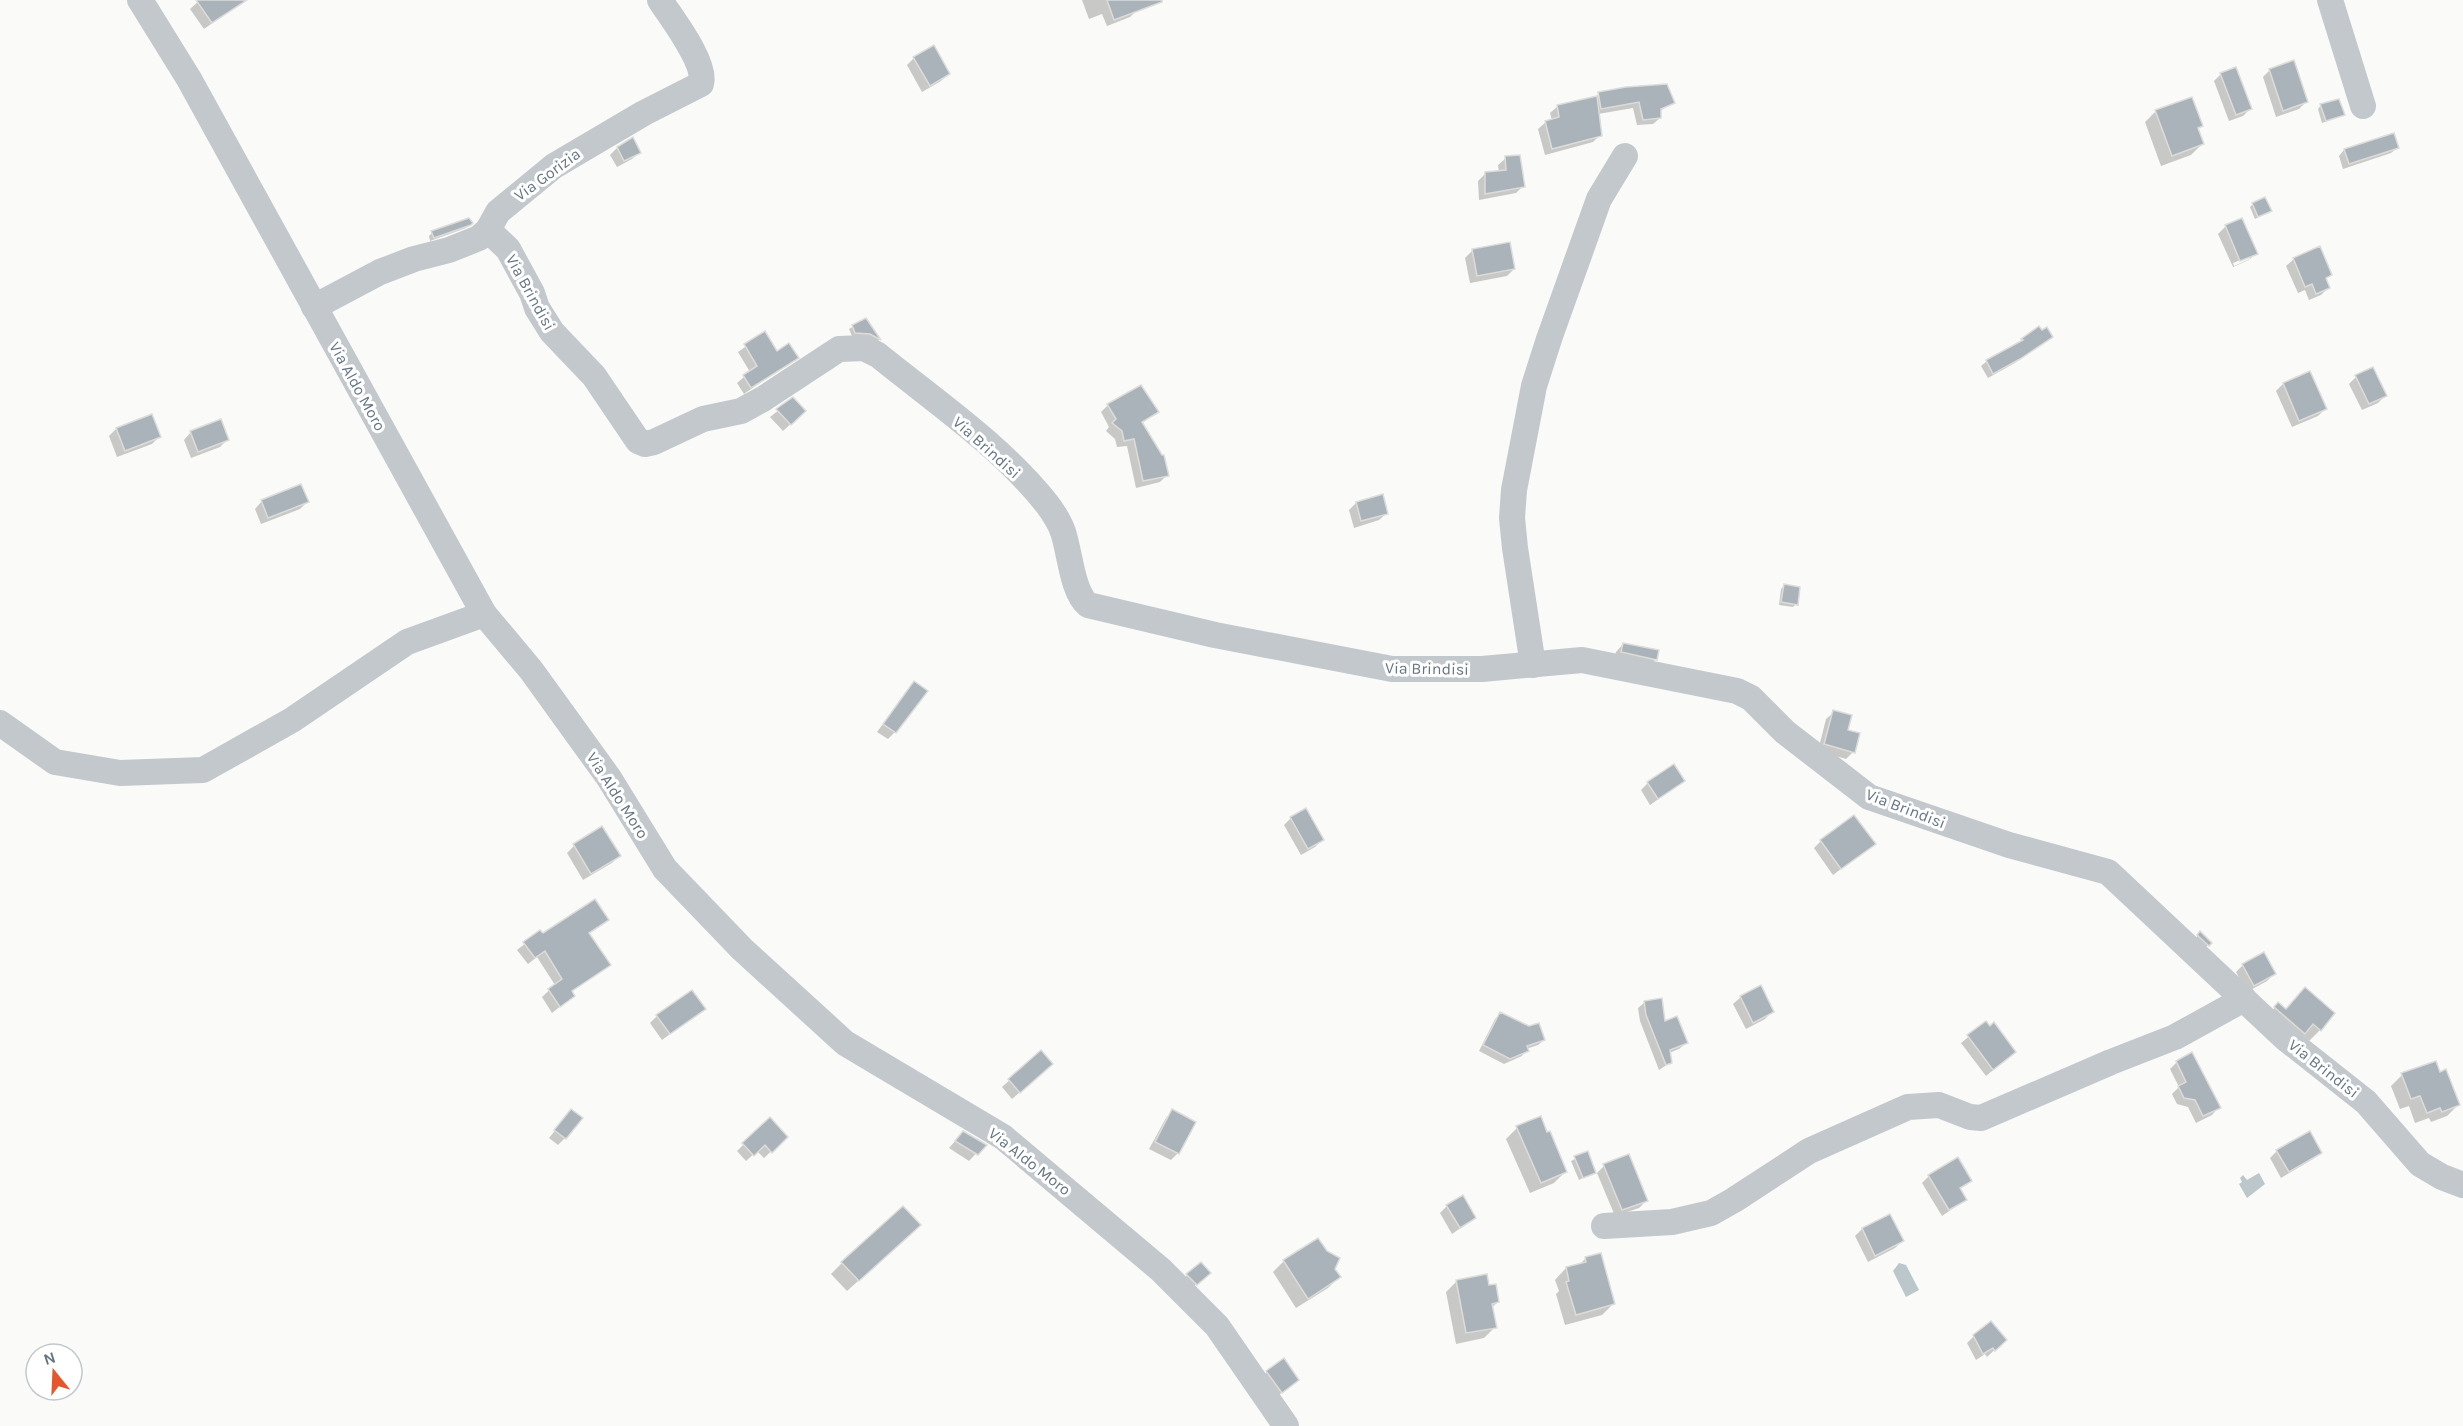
<svg xmlns="http://www.w3.org/2000/svg" width="2463" height="1426" font-family="Karla,sans-serif">
	<style>
		.water { fill: #bbc7cb }
		.shadow { fill: #0003; fill-rule: evenodd }
		.building { fill: #aab3b9; stroke: #dcdcda; stroke-width: 1.5 }
		.lines { fill: none; stroke-linecap: round; stroke-linejoin: round }
		.minor { stroke: #c3c8cc; stroke-width: 26 }
		.labels { text-anchor: middle; stroke-width: 6; stroke-linejoin: round; paint-order: stroke }
		.street-label { font-size: 16px; fill: #657683; stroke: #fff }
	</style>
	<rect width="100%" height="100%" fill="#fafaf8"/>
	<g class="water">
		<path d="M2259,1173L2265,1184L2247,1198L2239,1184L2242,1182L2240,1178L2243,1175L2247,1180Z"/>
		<path d="M1899,1263L1906,1265L1919,1290L1906,1297L1893,1271Z"/>
	</g>
	<g class="shadow">
		<path d="M200,0H237L239,4L204,29L190,9Z"/>
		<path d="M1082,0H1133L1137,10L1130,17L1107,26L1102,14L1089,19Z"/>
		<path d="M914,58L948,74L941,81L922,92L907,65Z"/>
		<path d="M2270,70L2306,102L2299,109L2276,117L2263,77Z"/>
		<path d="M2221,74L2250,109L2243,116L2229,121L2214,81Z"/>
		<path d="M1599,94L1673,102L1659,112L1660,118L1653,124L1637,125L1633,108L1598,114L1600,135L1593,142L1545,155L1538,129L1546,122L1552,120L1550,113L1558,106L1594,99Z"/>
		<path d="M2321,105L2343,115L2322,123L2318,109Z"/>
		<path d="M2156,111L2201,126L2197,130L2202,144L2191,155L2161,166L2145,122Z"/>
		<path d="M617,148L639,152L632,159L617,167L610,155Z"/>
		<path d="M2397,148L2391,153L2343,169L2339,156L2344,150Z"/>
		<path d="M1506,158L1523,186L1516,193L1479,200L1478,181L1485,174L1499,172L1498,165Z"/>
		<path d="M2253,204L2270,211L2255,219L2250,207Z"/>
		<path d="M2241,220L2256,253L2249,260L2233,267L2218,234L2225,227ZM2250,256V259L2234,266L2233,263Z"/>
		<path d="M471,223L466,228L430,241L429,236L432,233Z"/>
		<path d="M1509,244L1514,269L1507,276L1470,283L1465,258L1472,251Z"/>
		<path d="M2294,259L2331,275L2325,280L2328,288L2321,295L2309,300L2305,290L2298,293L2286,266Z"/>
		<path d="M865,320L879,340L877,342L852,336L849,329Z"/>
		<path d="M2039,328L2045,342L2013,364L1988,378L1981,366L1987,361L2017,345Z"/>
		<path d="M765,333L777,353L797,357L744,394L737,383L750,372L738,352Z"/>
		<path d="M2309,373L2325,409L2318,416L2292,427L2276,391L2283,384Z"/>
		<path d="M2356,377L2385,396L2378,403L2362,410L2349,384Z"/>
		<path d="M793,399L797,418L783,431L770,417Z"/>
		<path d="M1108,405L1157,412L1141,424L1167,475L1160,482L1136,488L1127,446L1117,447L1115,439L1106,431L1109,427L1101,412Z"/>
		<path d="M116,429L159,437L152,444L117,457L109,436Z"/>
		<path d="M191,432L227,440L220,447L191,458L184,440Z"/>
		<path d="M262,501L307,502L300,509L261,524L255,509Z"/>
		<path d="M1356,503L1387,513L1379,520L1354,528L1349,510Z"/>
		<path d="M1784,586L1796,604L1793,607L1779,605L1781,589Z"/>
		<path d="M1623,644L1656,659L1648,666L1614,659L1616,652Z"/>
		<path d="M914,683L895,732L888,739L877,732Z"/>
		<path d="M1834,712L1853,752L1846,759L1818,751L1826,719Z"/>
		<path d="M1684,781L1650,805L1641,790L1648,783Z"/>
		<path d="M1291,818L1322,840L1315,847L1301,855L1284,825Z"/>
		<path d="M602,828L619,856L612,863L583,880L567,853L574,846Z"/>
		<path d="M1821,841L1874,844L1833,875L1814,848Z"/>
		<path d="M607,920L588,934L609,965L571,992L573,996L552,1013L542,997L555,985L537,957L528,964L517,950L540,932L542,935Z"/>
		<path d="M2200,933L2210,943L2205,948L2195,939Z"/>
		<path d="M2243,965L2274,974L2267,981L2247,992L2236,972Z"/>
		<path d="M1760,987L1772,1011L1765,1019L1746,1029L1733,1004L1741,997Z"/>
		<path d="M2294,1000L2320,1030L2309,1041L2302,1035L2292,1044L2264,1019L2278,1004L2285,1010Z"/>
		<path d="M1645,1002L1686,1043L1679,1049L1669,1053L1671,1062L1659,1070L1640,1021L1638,1008Z"/>
		<path d="M704,1009L662,1040L650,1023L657,1016Z"/>
		<path d="M1501,1013L1544,1040L1538,1045L1526,1049L1522,1056L1504,1064L1479,1051L1495,1019Z"/>
		<path d="M1986,1023L2015,1052L1986,1076L1961,1043Z"/>
		<path d="M1041,1052L1044,1071L1012,1099L1002,1087Z"/>
		<path d="M2177,1062L2219,1107L2212,1115L2196,1123L2188,1107L2177,1104L2172,1094L2179,1087L2170,1069Z"/>
		<path d="M2402,1075L2458,1105L2447,1116L2431,1122L2429,1118L2415,1123L2409,1106L2400,1109L2391,1086Z"/>
		<path d="M571,1111L565,1138L558,1145L549,1138Z"/>
		<path d="M1173,1111L1178,1153L1171,1160L1149,1149L1166,1118Z"/>
		<path d="M1517,1128L1565,1172L1554,1183L1530,1193L1506,1139Z"/>
		<path d="M786,1137L764,1158L757,1151L746,1161L737,1151L744,1144Z"/>
		<path d="M956,1140L984,1145L969,1161L949,1148Z"/>
		<path d="M2277,1151L2320,1152L2313,1159L2281,1178L2270,1158Z"/>
		<path d="M1587,1153L1594,1172L1579,1180L1571,1161Z"/>
		<path d="M1604,1166L1646,1201L1639,1208L1615,1216L1597,1173Z"/>
		<path d="M1929,1176L1970,1180L1959,1190L1965,1200L1942,1216L1922,1183Z"/>
		<path d="M1447,1206L1475,1218L1452,1234L1440,1213Z"/>
		<path d="M1890,1216L1902,1241L1895,1248L1868,1262L1855,1236L1862,1229Z"/>
		<path d="M908,1236L847,1291L831,1274L842,1263Z"/>
		<path d="M1586,1258L1613,1304L1602,1315L1565,1325L1556,1294L1559,1291L1555,1280L1566,1268L1579,1265Z"/>
		<path d="M1284,1261L1334,1269L1339,1277L1328,1288L1296,1308L1273,1272Z"/>
		<path d="M1201,1264L1209,1273L1193,1287L1184,1278Z"/>
		<path d="M1457,1281L1488,1287L1498,1302L1491,1308L1495,1327L1484,1338L1456,1344L1446,1292Z"/>
		<path d="M1974,1336L2005,1340L1987,1357L1985,1354L1976,1360L1967,1343Z"/>
		<path d="M1267,1372L1297,1380L1274,1399L1260,1379Z"/>
	</g>
	<g class="building">
		<path d="M196,0H247L212,23Z"/>
		<path d="M1107,0H1162V2L1114,20Z"/>
		<path d="M934,45L950,74L930,86L913,57Z"/>
		<path d="M2294,60L2308,102L2283,111L2269,69Z"/>
		<path d="M2236,67L2252,109L2236,115L2220,73Z"/>
		<path d="M1667,84L1675,103L1661,109V118L1643,120L1639,102L1601,109L1598,92L1626,87Z"/>
		<path d="M1597,96L1602,136L1552,149L1545,121L1559,117L1557,105Z"/>
		<path d="M2192,97L2203,126L2198,128L2204,144L2172,156L2155,110Z"/>
		<path d="M2339,99L2345,115L2326,121L2320,104Z"/>
		<path d="M2394,133L2399,148L2349,164L2344,149Z"/>
		<path d="M633,137L641,153L624,161L617,147Z"/>
		<path d="M1520,155L1525,187L1485,194V172L1506,170L1505,156Z"/>
		<path d="M2265,197L2272,211L2258,217L2252,203Z"/>
		<path d="M469,218L473,223L471,225L434,238L431,231Z"/>
		<path d="M2242,218L2258,254L2240,261L2225,225Z"/>
		<path d="M1510,242L1515,269L1477,276L1472,249Z"/>
		<path d="M2320,246L2332,275L2326,278L2330,288L2316,294L2312,284L2305,287L2293,258Z"/>
		<path d="M866,318L881,340L870,334L855,333L852,325Z"/>
		<path d="M2039,326L2042,330L2047,327L2053,337L2020,359L1993,374L1986,360L2023,340L2021,339Z"/>
		<path d="M765,331L777,351L789,343L799,358L751,388L743,375L757,366L744,344Z"/>
		<path d="M2373,367L2387,396L2369,404L2355,375Z"/>
		<path d="M2310,371L2327,409L2299,421L2283,383Z"/>
		<path d="M1141,385L1159,412L1142,422L1162,455H1164L1169,476L1143,481L1134,439L1124,441L1122,431L1112,423L1116,419L1107,404Z"/>
		<path d="M793,397L806,411L791,425L776,409Z"/>
		<path d="M152,414L161,437L125,451L116,428Z"/>
		<path d="M221,419L229,440L198,452L190,431Z"/>
		<path d="M301,484L309,502L268,518L261,500Z"/>
		<path d="M1383,494L1388,514L1361,521L1356,502Z"/>
		<path d="M1784,584L1800,587L1798,605L1781,602Z"/>
		<path d="M1623,643L1659,650L1657,660L1621,652Z"/>
		<path d="M914,681L928,691L896,733L883,724Z"/>
		<path d="M1833,710L1852,715L1848,730L1860,733L1855,753L1824,744Z"/>
		<path d="M1674,764L1685,781L1658,799L1647,782Z"/>
		<path d="M1306,808L1324,840L1308,849L1290,817Z"/>
		<path d="M1854,815L1876,844L1841,869L1820,840Z"/>
		<path d="M602,826L621,856L591,874L573,844Z"/>
		<path d="M595,899L609,920L589,933L611,965L572,991L575,996L560,1007L548,989L562,979L545,951L535,958L523,942L540,930L543,933Z"/>
		<path d="M2200,931L2212,943L2209,946L2197,935Z"/>
		<path d="M2264,952L2276,974L2254,986L2242,964Z"/>
		<path d="M1761,985L1774,1012L1753,1023L1740,996Z"/>
		<path d="M2305,987L2335,1013L2321,1031L2313,1024L2305,1034L2274,1007L2278,1002L2286,1009Z"/>
		<path d="M692,990L706,1009L670,1034L656,1015Z"/>
		<path d="M1662,998L1665,1021L1677,1016L1688,1043L1670,1050L1672,1063L1666,1065L1646,1015L1644,1001Z"/>
		<path d="M1500,1012L1529,1026L1539,1023L1545,1040L1527,1046L1529,1051L1510,1059L1483,1045Z"/>
		<path d="M1986,1021L1990,1026L1994,1022L2016,1052L1993,1070L1967,1035Z"/>
		<path d="M1041,1050L1053,1064L1020,1093L1008,1079Z"/>
		<path d="M2192,1052L2221,1108L2203,1116L2195,1100L2184,1098L2178,1086L2186,1082L2176,1061Z"/>
		<path d="M2436,1061L2440,1072L2446,1069L2460,1105L2442,1112L2440,1108L2427,1113L2420,1096L2411,1099L2401,1073Z"/>
		<path d="M571,1109L583,1118L566,1139L554,1130Z"/>
		<path d="M1172,1109L1196,1122L1179,1154L1155,1142Z"/>
		<path d="M1541,1116L1547,1132L1550,1131L1567,1172L1541,1183L1516,1126Z"/>
		<path d="M770,1117L788,1137L772,1153L765,1145L754,1156L742,1143Z"/>
		<path d="M963,1131L987,1145L978,1155L955,1141Z"/>
		<path d="M2310,1131L2322,1153L2289,1172L2276,1150Z"/>
		<path d="M1588,1151L1596,1173L1583,1178L1574,1156Z"/>
		<path d="M1629,1154L1648,1201L1622,1210L1603,1164Z"/>
		<path d="M1958,1157L1972,1181L1960,1188L1967,1200L1949,1210L1928,1175Z"/>
		<path d="M1463,1195L1476,1218L1460,1228L1446,1205Z"/>
		<path d="M903,1206L921,1225L859,1281L841,1262Z"/>
		<path d="M1890,1214L1904,1241L1875,1256L1862,1228Z"/>
		<path d="M1318,1238L1327,1251L1340,1258L1335,1269L1341,1277L1308,1299L1283,1260Z"/>
		<path d="M1601,1253L1615,1304L1576,1315L1566,1282L1569,1281L1566,1267L1586,1262L1585,1257Z"/>
		<path d="M1201,1262L1211,1273L1197,1285L1186,1274Z"/>
		<path d="M1487,1274L1489,1285L1496,1284L1499,1302L1492,1304L1497,1328L1466,1333L1456,1280Z"/>
		<path d="M1991,1321L2007,1340L1995,1351L1993,1348L1983,1354L1973,1335Z"/>
		<path d="M1284,1358L1299,1380L1282,1393L1266,1371Z"/>
	</g>
	<g class="lines">
		<g class="minor">
			<path d="M140,0L189,79L484,614L531,670L609,778L665,869L742,949L845,1043L1003,1137L1161,1270L1217,1326L1286,1426"/>
			<path d="M2330,0L2363,106"/>
			<path d="M488,230L508,249L532,293L537,308L552,332L594,376L638,441L645,444L654,442L703,419L741,411L763,399L839,349L864,348L878,355C936,402 1001,446 1047,504C1053,512 1060,523 1063,532C1070,552 1072,592 1088,605L1215,635L1392,669H1482L1582,660L1737,691L1751,698L1785,732L1869,797L2009,845L2108,872L2285,1038L2366,1102L2420,1164L2442,1177L2463,1185"/>
			<path d="M314,307L380,272L414,259L449,250L479,238L488,230L498,212L554,166L644,113L701,84C707,63 672,19 660,0"/>
			<path d="M1533,665L1515,548L1512,518L1514,490L1534,386L1549,339L1599,199L1625,156"/>
			<path d="M0,723L55,762L120,773L203,770L292,720L407,642L484,614"/>
			<path d="M1604,1226L1672,1222L1711,1213L1734,1200L1809,1151L1908,1107L1939,1105L1970,1117L1981,1118L2111,1062L2175,1037L2244,999"/>
		</g>
	</g>
	<g class="labels">
		<g class="street-label">
			<text transform="translate(547 174) rotate(-36)" y="6">Via Gorizia</text>
			<text transform="translate(531 292) rotate(61)" y="6">Via Brindisi</text>
			<text transform="translate(358 386) rotate(61)" y="6">Via Aldo Moro</text>
			<text transform="translate(987 447) rotate(42)" y="6">Via Brindisi</text>
			<text transform="translate(1427 668) rotate(1)" y="6">Via Brindisi</text>
			<text transform="translate(618 795) rotate(57)" y="6">Via Aldo Moro</text>
			<text transform="translate(1906 808) rotate(21)" y="6">Via Brindisi</text>
			<text transform="translate(2324 1068) rotate(38)" y="6">Via Brindisi</text>
			<text transform="translate(1030 1161) rotate(38)" y="6">Via Aldo Moro</text>
		</g>
	</g>
	<g transform="translate(54 1372) rotate(342)"><circle r="28" fill="#ffffff" stroke="#c1c8cd" stroke-width="1.5"/>
	<path d="M0-4.5L10 22L0 15L-10 22Z" fill="#e4572e"/>
	<text y="-9" font-size="16" font-weight="bold" text-anchor="middle" fill="#657683">N</text>
	</g>
</svg>
